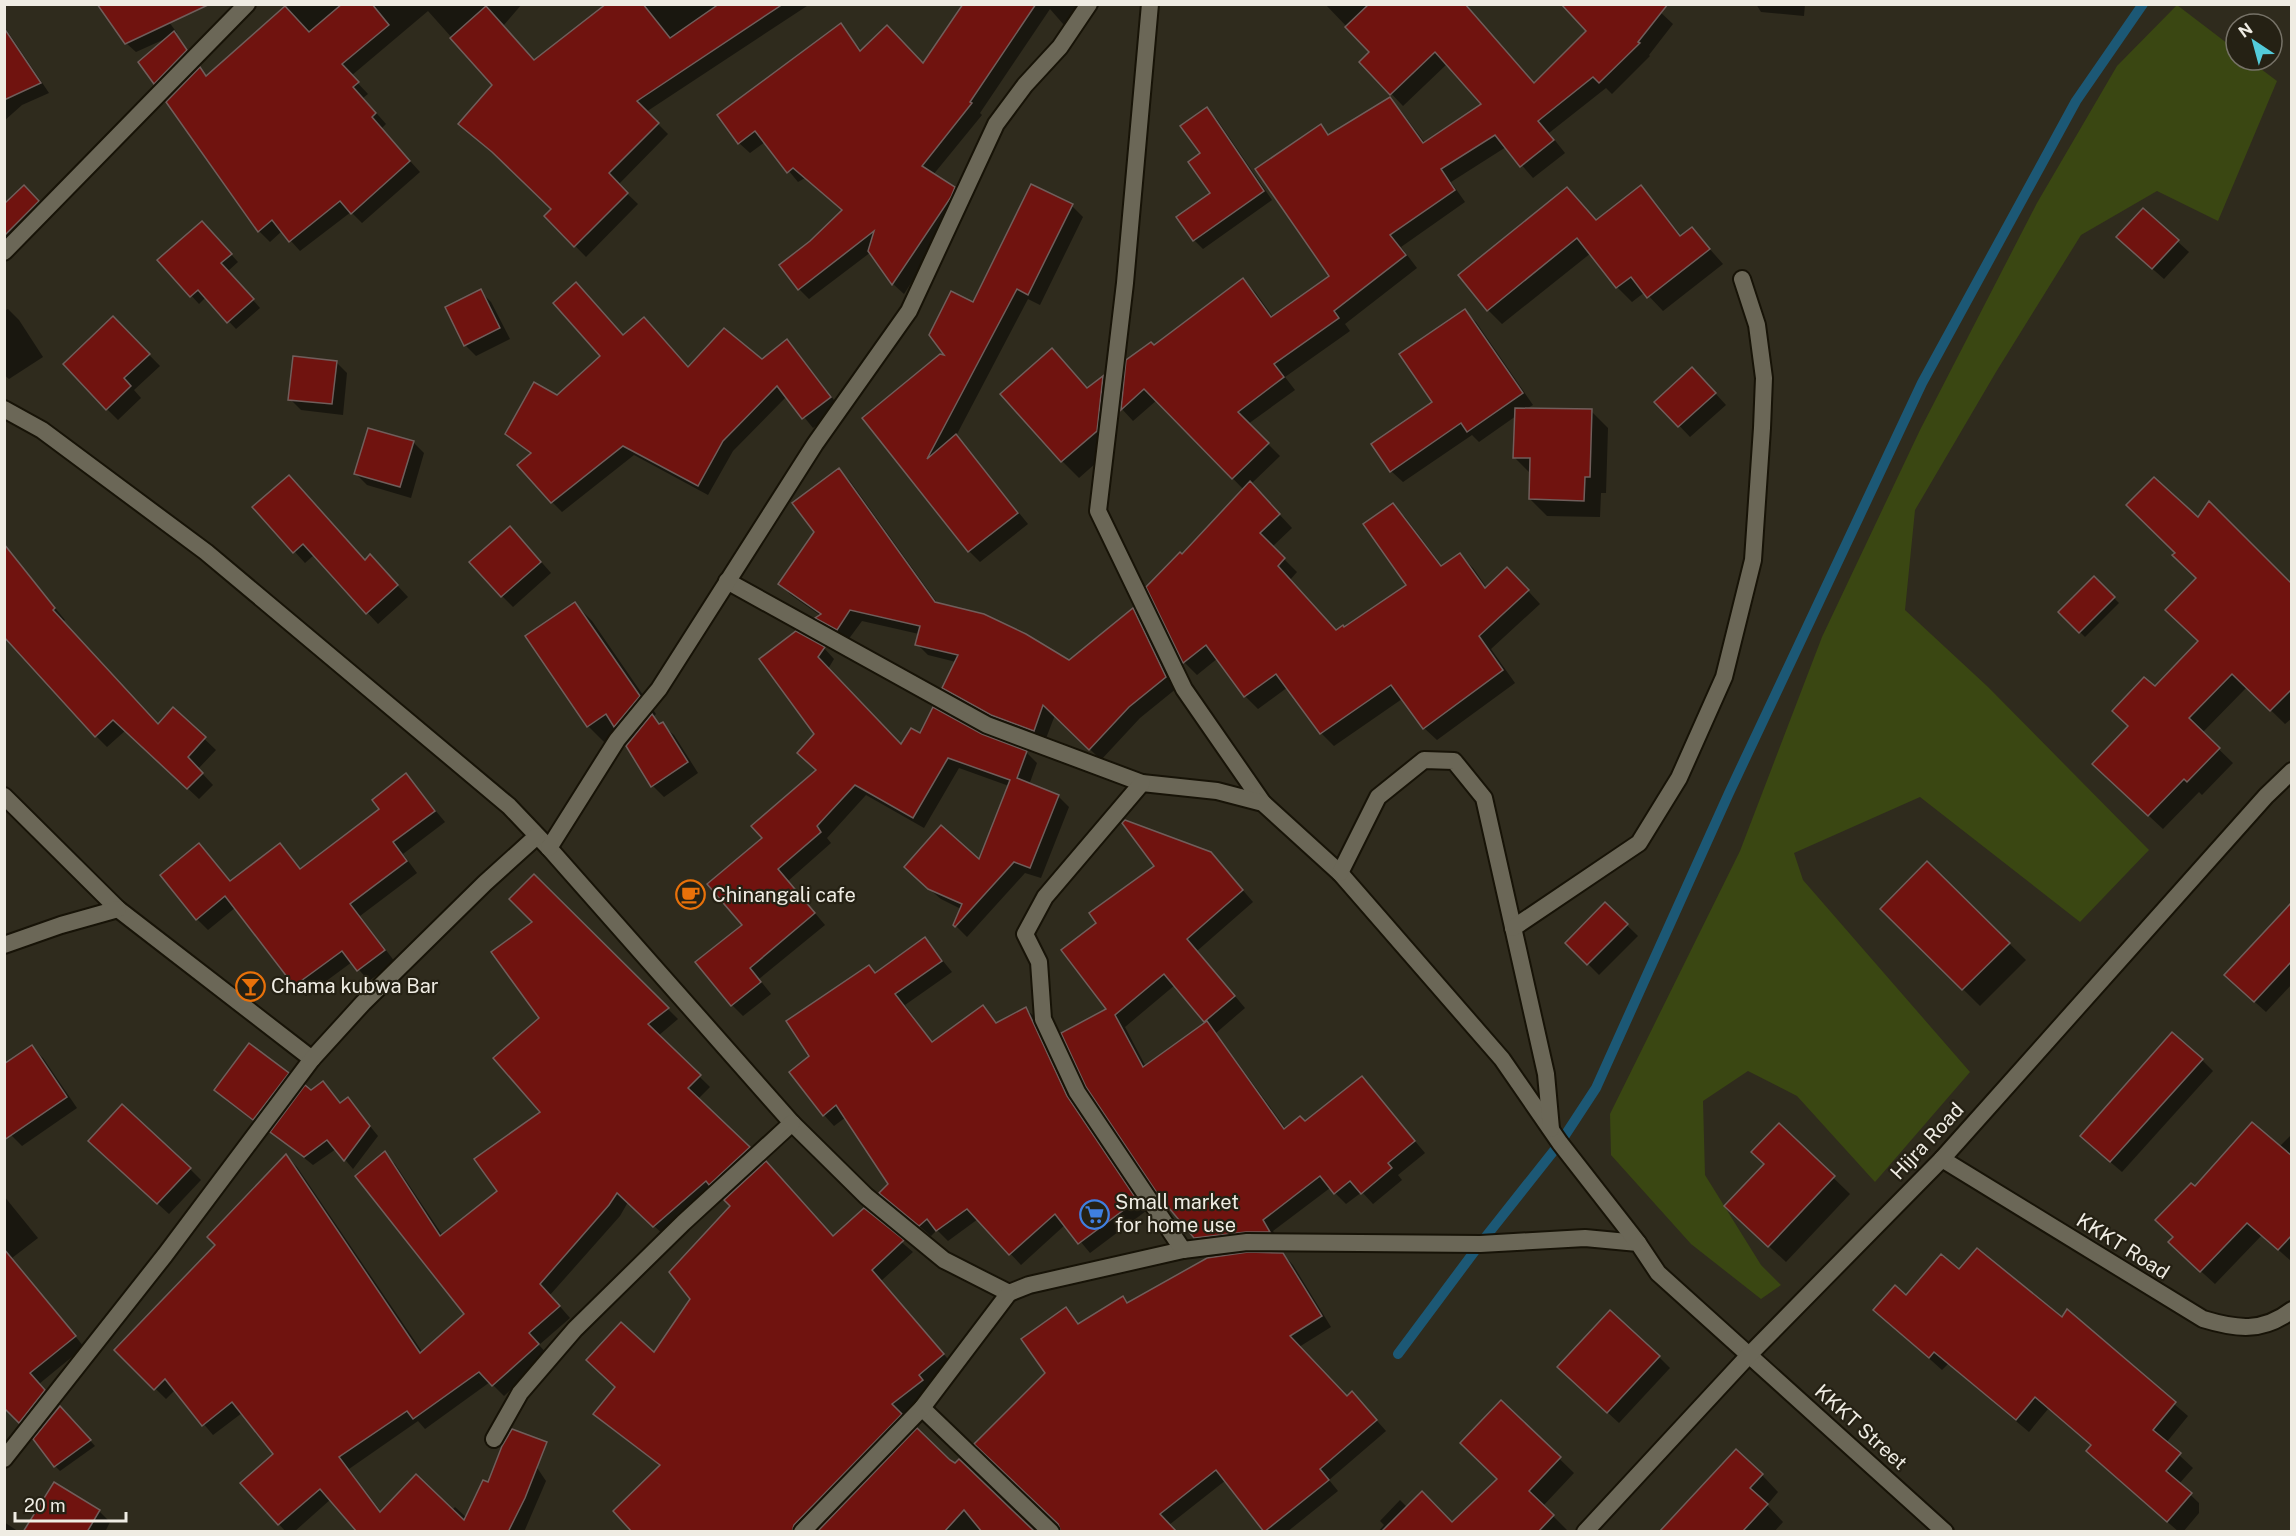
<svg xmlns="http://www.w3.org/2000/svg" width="2296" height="1536" font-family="'Public Sans',sans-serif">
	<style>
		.green { fill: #3a4712 }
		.shadow { fill: #0007; fill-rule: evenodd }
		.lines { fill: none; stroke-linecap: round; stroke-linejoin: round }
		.stream { stroke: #1c5875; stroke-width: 10 }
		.building { fill: #70130f; stroke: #705e5b; stroke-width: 1.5 }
		.minor-casing { stroke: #171307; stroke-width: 20 }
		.minor { stroke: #6b6757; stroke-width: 16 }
		.labels { text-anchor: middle; stroke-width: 4.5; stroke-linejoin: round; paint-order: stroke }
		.poi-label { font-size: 20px; fill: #efece3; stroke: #252114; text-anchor: start }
		.street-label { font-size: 20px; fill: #efece3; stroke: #252114 }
	</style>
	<rect width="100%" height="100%" fill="#2f2b1d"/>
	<path class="green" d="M2177,5L2236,50V60H2249L2277,81L2218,221L2157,191L2081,235L1996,372L1915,510L1905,610L1988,687L2149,850L2080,922L1920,797L1794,853L1803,880L1970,1072L1875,1182L1797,1096L1748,1071L1703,1101L1705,1175L1761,1265L1781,1285L1761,1299L1691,1244L1611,1155L1610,1114L1740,851L1822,637L1920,430L2037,203L2117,66Z"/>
	<g class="shadow">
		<path d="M156,4L177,33L175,34L197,62L166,94L155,83L140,63L167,38L136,52L126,43Z"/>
		<path d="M290,4H522L503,26L535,61L607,4H810L646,112L668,134L618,185L638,204L586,257L546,216L553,209L504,162L470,134L494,85L428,11L351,76L368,94L363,98L386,124L381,129L420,172L362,223L351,212L300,251L282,231L270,242L259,231L168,102L200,69L210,80L235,53Z"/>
		<path d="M964,4H1092L1071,33L1050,9L980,113L982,115L933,175L954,188L965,199L904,294L893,284L871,252L809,299L799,289L811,243L843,211L805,178L798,182L765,142L750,153L739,143L840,25L862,51L923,65Z"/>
		<path d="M1325,4H1465L1535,85L1658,10L1673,24L1649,55L1650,56L1612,94L1606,88L1549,133L1565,153L1533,178L1506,147L1451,182L1465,202L1401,247L1417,268L1345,324L1350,331L1285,377L1295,390L1248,424L1280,456L1251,484L1292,528L1272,547L1297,572L1290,580L1336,632L1345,629L1409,585L1392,505L1405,517L1443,567L1460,555L1473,568L1487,588L1520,582L1540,604L1491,649L1515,683L1437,740L1424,728L1402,699L1334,746L1322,734L1288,687L1258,709L1245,696L1218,658L1197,675L1184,662L1148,587L1182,556L1244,490L1157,400L1133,421L1122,409L1128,360L1154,346L1243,280L1255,292L1273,317L1331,276L1321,126L1330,136L1389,99L1401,111L1425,143L1483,104L1447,64L1403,106L1361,62L1371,52Z"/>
		<path d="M1756,4H1805L1804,16L1761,12Z"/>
		<path d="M4,26L49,93L22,105L4,121Z"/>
		<path d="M1207,109L1216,118L1272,200L1203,249L1194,240L1212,194L1202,154Z"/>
		<path d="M1032,186L1072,206L1083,217L1040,305L1028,299L956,436L1028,524L980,562L969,551L865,418L948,358Z"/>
		<path d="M1641,187L1655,202L1682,237L1692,229L1723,264L1663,311L1645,292L1632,302L1617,287L1591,253L1502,324L1488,310L1567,189L1597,221Z"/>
		<path d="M24,188L43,207L10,241L5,236L4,206Z"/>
		<path d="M2143,210L2189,252L2164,279L2129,248Z"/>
		<path d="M209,230L238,262L228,271L260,308L236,329L206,297L199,304L159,260Z"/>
		<path d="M480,291L491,302L510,339L476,356L465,345Z"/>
		<path d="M8,309L19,320L43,357L9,379L4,375V311Z"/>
		<path d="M1465,311L1476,322L1533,405L1526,409L1591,411L1608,428L1606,493H1601L1600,517L1547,516L1530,499L1531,474L1515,458L1516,416L1479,442L1472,435L1403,482L1391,471L1373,444L1434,402Z"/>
		<path d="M113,318L160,366L134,390L141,398L118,420L107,409Z"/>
		<path d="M624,337L688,368L762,361L787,341L797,351L840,408L813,428L787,396L733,451L708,495L634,455L562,512L552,502L532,454L507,434L558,396Z"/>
		<path d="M1052,350L1088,389L1103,378L1120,395L1113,448L1079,478L1062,461Z"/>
		<path d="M336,362L347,373L343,415L301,410L290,399Z"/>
		<path d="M1703,380L1726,405L1690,437L1657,402Z"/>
		<path d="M413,442L424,453L411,498L367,485L356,474Z"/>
		<path d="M839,470L850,481L938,604L1069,662L1133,610L1144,621L1177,688L1140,718L1101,760L1055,715L1045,741L1004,726L955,699L944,688L956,662L928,655L917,644L919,634L862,621L848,640L828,629L817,618L821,616L791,595L780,584L816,532Z"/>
		<path d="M254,507L381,568L408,597L378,624L314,555L305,563Z"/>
		<path d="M2198,519L2292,586V718L2285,724L2247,687L2202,733L2233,763L2202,795L2199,792L2163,829L2108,778L2129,726L2155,689L2200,641Z"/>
		<path d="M521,539L551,573L513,607L502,596Z"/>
		<path d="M4,546L65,620L63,622L158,725L173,709L216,750L198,769L213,785L199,799L126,730L107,747L96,736Z"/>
		<path d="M2094,578L2119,603L2085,637L2060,612Z"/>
		<path d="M575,604L592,621L656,714L653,717L674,735L698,773L664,797L653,786L631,742L621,732L605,743L588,726L527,637Z"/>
		<path d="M824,648L834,659L828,669L902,746L921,736H981L1026,752L1037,763L1029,785L1058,796L1069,807L1041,878L1025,873L967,937L955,925L961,909L941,899L916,878L980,862L1009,786L959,768L924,828L866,795L827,838L831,843L788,881L825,925L759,979L771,994L743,1016L732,1005L744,925L764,839L818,771L816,734L761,659Z"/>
		<path d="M406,775L445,822L403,854L417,873L360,916L395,962L369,981L352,962L306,996L295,985L236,907L208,930L197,919L199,845L231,882L280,845L301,870L381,810Z"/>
		<path d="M1927,863L2026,960L1980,1006L1882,909Z"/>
		<path d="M1222,866L1253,902L1197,951L1245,1008L1216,1033L1286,1129L1305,1123L1362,1078L1425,1153L1398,1175L1402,1180L1373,1204L1362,1192L1346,1204L1330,1188L1273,1231L1280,1242L1206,1249L1195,1237L1109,1010ZM1175,985L1207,1023L1146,1067L1125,1027Z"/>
		<path d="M534,876L678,1019L658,1036L710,1087L698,1099L760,1159L665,1236L628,1202L620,1216L550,1295L570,1318L539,1345L548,1355L504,1396L490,1382L425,1429L418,1421L349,1469L382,1513L452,1510L455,1507L467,1518L489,1485L521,1444L546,1481L524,1532H359L331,1499L294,1532H286L242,1483L275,1454L242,1413L213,1435L175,1390L166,1399L116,1350L217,1245L286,1156L297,1167L423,1353L466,1314L384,1153L395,1164L443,1236L499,1191L542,1112L541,1019L535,922Z"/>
		<path d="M1605,904L1638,936L1599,975L1567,943Z"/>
		<path d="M2262,936L2292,964V984L2266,1012L2237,986Z"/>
		<path d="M925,939L952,972L905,1005L933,1043L983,1007L998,1024L1026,1009L1037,1019L1078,1109L1146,1211L1090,1253L1066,1224L1021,1265L978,1219L948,1241L937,1230L931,1236L881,1193L890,1185L846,1117L834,1126L824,1115L811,1056L876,974Z"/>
		<path d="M32,1047L43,1058L77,1108L22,1146L11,1135Z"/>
		<path d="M2202,1060L2213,1071L2122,1172L2093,1147Z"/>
		<path d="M288,1074L299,1085L265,1130L227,1101L216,1090Z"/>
		<path d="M323,1083L341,1104L348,1099L378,1136L353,1169L336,1149L313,1165L272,1132L311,1092Z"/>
		<path d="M1779,1125L1850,1194L1786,1262L1743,1222Z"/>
		<path d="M2292,1134V1262L2262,1235L2215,1284L2183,1255L2174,1237L2195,1189L2279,1147Z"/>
		<path d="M101,1152L190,1169L201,1180L169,1214Z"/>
		<path d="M4,1196L38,1238L12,1258L84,1347L39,1384L54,1401L29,1432L4,1406Z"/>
		<path d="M864,1210L913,1252L881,1281L953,1365L928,1386L932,1391L901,1415L911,1425L808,1532H640L661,1466L605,1424L595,1414L654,1354L834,1237Z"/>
		<path d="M1283,1254L1293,1265L1331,1327L1299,1347L1347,1398L1362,1404L1386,1431L1329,1480L1338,1491L1287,1532H1266L1226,1480L1169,1525L1173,1532L1047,1374L1066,1309L1080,1325L1123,1298L1128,1304Z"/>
		<path d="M1959,1271L2062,1319L2067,1312L2188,1416L2166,1443L2193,1468L2179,1484L2199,1503V1513L2183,1532H2179L2101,1464L2088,1451L2092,1446L2048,1409L2029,1432L1948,1364L1942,1370L1875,1310Z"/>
		<path d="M1659,1357L1670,1368L1619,1423L1570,1378Z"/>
		<path d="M1501,1402L1574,1473L1543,1506L1568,1531L1378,1532L1384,1525L1380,1521L1400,1500L1408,1508L1453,1524L1499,1479Z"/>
		<path d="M60,1408L95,1446L60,1471L55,1466Z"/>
		<path d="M949,1461L1033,1532H819Z"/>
		<path d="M1762,1475L1778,1492L1767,1505L1783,1522L1774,1532H1661Z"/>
		<path d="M99,1511L110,1522L105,1532H25Z"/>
		<path d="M4,1522L19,1532H4Z"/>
	</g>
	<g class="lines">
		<path class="stream" d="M1398,1354L1480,1244L1560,1143L1596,1088L1729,793L1922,383L2076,101L2143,4"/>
	</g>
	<g class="building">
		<path d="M97,4H210L125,44Z"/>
		<path d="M342,4H372L389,25L342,64L359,82L353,87L376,113L372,117L410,161L351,214L340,201L289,242L272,220L258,232L166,102L200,67L206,76L285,6L309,32Z"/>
		<path d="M606,4H643L670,38L719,4H783L637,101L659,123L609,173L628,193L574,247L544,216L551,209L492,152L458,124L492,85L450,38L486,6L534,60Z"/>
		<path d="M963,4H1036L970,102L972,103L922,166L955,187L951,197L892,285L868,251L874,231L798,290L779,265L810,241L842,210L793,168L787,173L755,131L738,144L717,115L841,23L860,51L887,25L923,63Z"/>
		<path d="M1369,4H1465L1534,83L1586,31L1561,4H1668L1638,42L1640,43L1599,83L1593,77L1538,121L1554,140L1520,167L1495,135L1441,169L1455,190L1390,235L1406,255L1334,311L1339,318L1274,364L1284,377L1238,412L1269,443L1232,479L1144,389L1121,410L1126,360L1151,342L1154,345L1243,278L1271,317L1329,276L1255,169L1321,124L1328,135L1390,97L1423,143L1481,104L1435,52L1390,95L1359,62L1369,52L1345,27Z"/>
		<path d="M4,28L41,83L4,100Z"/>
		<path d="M174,31L187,50L154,84L138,62Z"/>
		<path d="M1207,107L1264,191L1193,241L1176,217L1210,193L1188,162L1200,153L1180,126Z"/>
		<path d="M1031,184L1073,204L1028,295L1017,289L927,459L956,434L1018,513L968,552L862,418L940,354L944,355L929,335L951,291L973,302Z"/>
		<path d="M24,185L39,201L4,236V204Z"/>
		<path d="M1641,185L1680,236L1692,227L1710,249L1647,298L1631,277L1616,288L1577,238L1487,311L1458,275L1567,187L1596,220Z"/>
		<path d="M2143,208L2179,240L2152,269L2116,237Z"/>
		<path d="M202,221L232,254L221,263L254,299L227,323L198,290L190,297L157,260Z"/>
		<path d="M576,282L623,335L644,317L688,367L724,328L762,359L787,339L831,397L802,419L777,386L723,441L698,486L623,446L551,503L517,465L531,453L505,434L534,382L557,395L600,356L553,303Z"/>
		<path d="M481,289L500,328L464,346L445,307Z"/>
		<path d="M1465,309L1523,393L1467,432L1461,423L1390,472L1371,444L1432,402L1399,354Z"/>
		<path d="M113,316L150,354L124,378L131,386L106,410L63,364Z"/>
		<path d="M1052,348L1087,388L1103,376L1097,431L1061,462L1000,394Z"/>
		<path d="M293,356L337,361L332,404L288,400Z"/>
		<path d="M1692,367L1716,393L1678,427L1654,402Z"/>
		<path d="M1515,408L1592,409L1590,477H1585L1584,501L1529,499L1530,458H1513Z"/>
		<path d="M368,428L414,441L400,487L354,474Z"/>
		<path d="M839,468L935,602L984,614L1026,634L1069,660L1133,608L1166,677L1129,707L1089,750L1043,705L1034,731L991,715L942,688L958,655L915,645L920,626L850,610L837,630L815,618L821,614L778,584L814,532L792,503Z"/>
		<path d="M289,475L365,560L370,554L398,585L366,614L303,544L293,553L252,507Z"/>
		<path d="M2154,477L2198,517L2209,501L2292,584V689L2270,711L2232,674L2189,718L2220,748L2187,782L2184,779L2148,816L2092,764L2128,726L2112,711L2144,677L2155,686L2198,641L2165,610L2196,578L2172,555L2175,553L2126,505Z"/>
		<path d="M1250,481L1280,514L1260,533L1285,558L1278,566L1336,630L1343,625L1344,627L1406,585L1363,524L1393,503L1441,566L1460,553L1485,588L1507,567L1529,590L1479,636L1503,670L1423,729L1391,685L1320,734L1276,674L1244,697L1206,645L1183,663L1146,587L1180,552L1182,554Z"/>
		<path d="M510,526L541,562L501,597L469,562Z"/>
		<path d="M4,544L55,608L53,610L158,724L173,707L206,737L188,757L203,773L187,789L113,720L95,737L4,637Z"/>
		<path d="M2094,576L2115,597L2079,633L2058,612Z"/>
		<path d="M575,602L640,696L614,727L606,714L587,727L525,636Z"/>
		<path d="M796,631L825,647L818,657L901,744L911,728L920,733L933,707L982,734L1027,751L1017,778L1059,795L1030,868L1014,862L955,927L953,925L962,904L928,889L904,867L941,825L979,859L1010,780L948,758L913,818L855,785L817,826L821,832L778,869L815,913L750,968L761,982L731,1006L695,962L742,925L707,884L762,838L751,826L816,770L797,753L814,734L759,659Z"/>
		<path d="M652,714L659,724L663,722L688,762L651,787L626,746Z"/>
		<path d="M406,773L435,811L393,842L407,861L350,904L385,950L357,971L342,951L294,986L225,896L196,920L160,875L199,843L230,881L280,843L300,869L379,809L372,800Z"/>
		<path d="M1125,820L1211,852L1243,890L1187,939L1235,996L1204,1022L1164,974L1115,1015L1143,1067L1207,1021L1284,1129L1300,1116L1305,1121L1362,1076L1415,1141L1388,1163L1392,1168L1361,1194L1350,1181L1334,1194L1320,1176L1263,1220L1270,1232H1246L1194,1238L1159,1196L1086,1087L1061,1033L1106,1009L1061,950L1096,923L1089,913L1154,866L1122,823Z"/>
		<path d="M1927,861L2010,943L1962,990L1880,909Z"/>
		<path d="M534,874L669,1008L648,1024L701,1075L688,1088L750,1147L709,1185L706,1181L653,1227L617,1193L609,1205L540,1284L560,1306L529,1333L539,1344L492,1386L479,1372L413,1419L407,1411L339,1457L380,1512L416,1474L464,1520L483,1480L488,1482L502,1446L512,1429L547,1442L525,1498L508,1532H357L320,1489L278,1525L240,1483L273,1454L232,1402L202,1426L165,1379L154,1390L114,1350L215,1245L207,1237L286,1154L420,1353L464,1314L355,1176L385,1151L440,1236L497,1191L474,1159L540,1112L493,1058L539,1018L491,952L532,922L509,899Z"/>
		<path d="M1605,902L1628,924L1587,965L1565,943Z"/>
		<path d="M2292,902V961L2254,1002L2224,975Z"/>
		<path d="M925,937L942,961L895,994L932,1042L983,1005L996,1023L1026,1007L1067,1096L1137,1200L1078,1244L1055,1214L1009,1255L967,1209L936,1231L927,1219L919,1226L879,1193L888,1184L836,1105L823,1116L789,1072L809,1056L786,1021L869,965L875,973Z"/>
		<path d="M2172,1032L2203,1059L2110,1162L2080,1136Z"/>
		<path d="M249,1043L289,1073L253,1120L214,1090Z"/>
		<path d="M32,1045L67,1097L4,1140V1064Z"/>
		<path d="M323,1081L340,1103L348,1097L370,1126L344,1161L327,1140L304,1157L270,1132L305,1085L311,1090Z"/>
		<path d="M122,1104L191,1168L157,1204L88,1141Z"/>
		<path d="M2252,1122L2292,1156V1235L2278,1250L2247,1223L2200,1272L2168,1242L2173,1237L2155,1220L2191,1183L2195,1186Z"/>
		<path d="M1779,1123L1835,1176L1768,1247L1724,1206L1764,1164L1751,1152Z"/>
		<path d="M766,1161L833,1236L864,1208L904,1240L872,1270L944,1354L919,1375L923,1380L892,1404L902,1414L794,1525L792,1532H632L613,1511L660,1465L593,1414L615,1387L586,1360L621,1322L654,1352L690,1299L669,1272L730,1206L724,1200Z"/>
		<path d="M1977,1248L2062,1317L2067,1309L2176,1402L2153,1430L2181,1453L2166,1471L2192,1493L2167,1522L2086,1451L2091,1445L2035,1397L2016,1420L1934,1352L1929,1358L1873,1310L1895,1285L1906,1295L1941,1254L1959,1269Z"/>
		<path d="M4,1249L76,1336L30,1373L45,1390L19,1423L4,1408Z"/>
		<path d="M1248,1252L1283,1253L1322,1316L1290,1336L1347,1396L1352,1391L1377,1420L1320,1469L1329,1480L1264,1532L1216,1470L1160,1514L1177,1532H1061L1058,1524L974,1444L1045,1373L1021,1339L1066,1307L1078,1324L1123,1296L1127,1303L1207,1258Z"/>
		<path d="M1610,1310L1660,1356L1607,1413L1557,1367Z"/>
		<path d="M1501,1400L1561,1457L1529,1491L1554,1515L1538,1532H1381L1422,1491L1452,1522L1497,1479L1460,1443Z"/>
		<path d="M60,1406L91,1440L54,1467L33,1439Z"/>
		<path d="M917,1428L950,1460L955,1463L959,1459L1035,1532H982L964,1510L944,1532H817Z"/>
		<path d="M1736,1449L1763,1474L1750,1488L1768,1504L1742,1532H1659Z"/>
		<path d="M54,1482L100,1510L87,1532H23Z"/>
	</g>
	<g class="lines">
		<defs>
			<g id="minor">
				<path d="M1150,4L1125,283L1098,511L1184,689L1263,803"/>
				<path d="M4,252L247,4"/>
				<path d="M4,409L42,430L206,552L509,806L549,848L792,1123L866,1196L944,1260L1009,1293L1029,1285L1183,1250L1247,1242L1480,1244L1585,1238L1638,1243L1658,1273L1945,1532"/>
				<path d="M727,581L987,725L1142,783L1217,791L1263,803L1340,873L1502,1059L1560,1143L1638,1243"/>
				<path d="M1142,783L1045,897L1025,934L1039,962L1043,1019L1077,1092L1183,1250"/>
				<path d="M4,796L118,909L312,1059"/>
				<path d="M549,848L617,740L659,689L815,444L909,311L996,124L1025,85L1060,47L1089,4"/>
				<path d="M1340,873L1378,797L1424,760L1454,761L1484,798L1546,1074L1551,1129"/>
				<path d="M1513,928L1639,843L1679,778L1724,677L1753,560L1762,428L1764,378L1757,325L1742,279"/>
				<path d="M4,945L61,925L118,909"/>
				<path d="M1942,1159L2203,1319C2236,1329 2262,1333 2292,1310"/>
				<path d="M922,1408L1051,1532"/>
				<path d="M494,1439L520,1393L575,1329L683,1223L792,1123"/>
				<path d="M4,1459L165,1255L312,1059L363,1003L485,883L537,836"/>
				<path d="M802,1532L922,1408L1009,1293"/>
				<path d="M1585,1532L1750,1354L1942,1159L2266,796L2292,771"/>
			</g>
		</defs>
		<use href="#minor" class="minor-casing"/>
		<use href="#minor" class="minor"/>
	</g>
	<defs>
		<symbol id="cafe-ring" viewBox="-11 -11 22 22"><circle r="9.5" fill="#252114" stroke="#e8710a" stroke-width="1.5"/><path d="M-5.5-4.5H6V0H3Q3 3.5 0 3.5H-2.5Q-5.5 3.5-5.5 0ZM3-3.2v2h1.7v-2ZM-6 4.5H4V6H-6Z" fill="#e8710a"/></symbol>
		<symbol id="bar-ring" viewBox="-11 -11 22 22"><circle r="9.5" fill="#252114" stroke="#e8710a" stroke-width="1.5"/><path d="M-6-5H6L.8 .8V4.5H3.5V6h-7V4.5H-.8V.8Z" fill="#e8710a"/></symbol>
		<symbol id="supermarket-ring" viewBox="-11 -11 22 22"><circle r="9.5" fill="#252114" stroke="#3f7fe0" stroke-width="1.5"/><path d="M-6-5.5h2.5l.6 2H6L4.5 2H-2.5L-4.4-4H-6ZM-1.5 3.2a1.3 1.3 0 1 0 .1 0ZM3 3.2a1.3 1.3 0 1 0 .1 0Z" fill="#3f7fe0"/></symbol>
	</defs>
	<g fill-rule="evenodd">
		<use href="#cafe-ring" x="674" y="878" width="33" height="33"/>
		<use href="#bar-ring" x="234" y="970" width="33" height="33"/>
		<use href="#supermarket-ring" x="1078" y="1198" width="33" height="33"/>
	</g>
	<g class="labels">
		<g class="poi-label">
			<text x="712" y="902">Chinangali cafe</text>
			<text x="271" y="993">Chama kubwa Bar</text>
			<text x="1115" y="1209">Small market<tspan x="1115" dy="23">for home use</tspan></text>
		</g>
		<g class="street-label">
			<text transform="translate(1927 1141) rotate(-47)" y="7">Hijra Road</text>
			<text transform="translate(2123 1246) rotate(32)" y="7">KKKT Road</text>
			<text transform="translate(1861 1427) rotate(42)" y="7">KKKT Street</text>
		</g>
	</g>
	<rect width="2296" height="1536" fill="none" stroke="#efece3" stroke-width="12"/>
	<g transform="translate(2254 42) rotate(324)"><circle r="28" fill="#252114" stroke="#767267" stroke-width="1.5"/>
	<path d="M0-4.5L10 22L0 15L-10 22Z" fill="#53cbda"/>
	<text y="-9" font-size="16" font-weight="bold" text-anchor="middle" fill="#efece3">N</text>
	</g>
	<path d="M15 1512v9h111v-9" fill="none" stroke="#efece3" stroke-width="3"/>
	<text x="24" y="1512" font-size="18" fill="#efece3" stroke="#252114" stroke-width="4.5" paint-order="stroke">20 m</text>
</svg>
